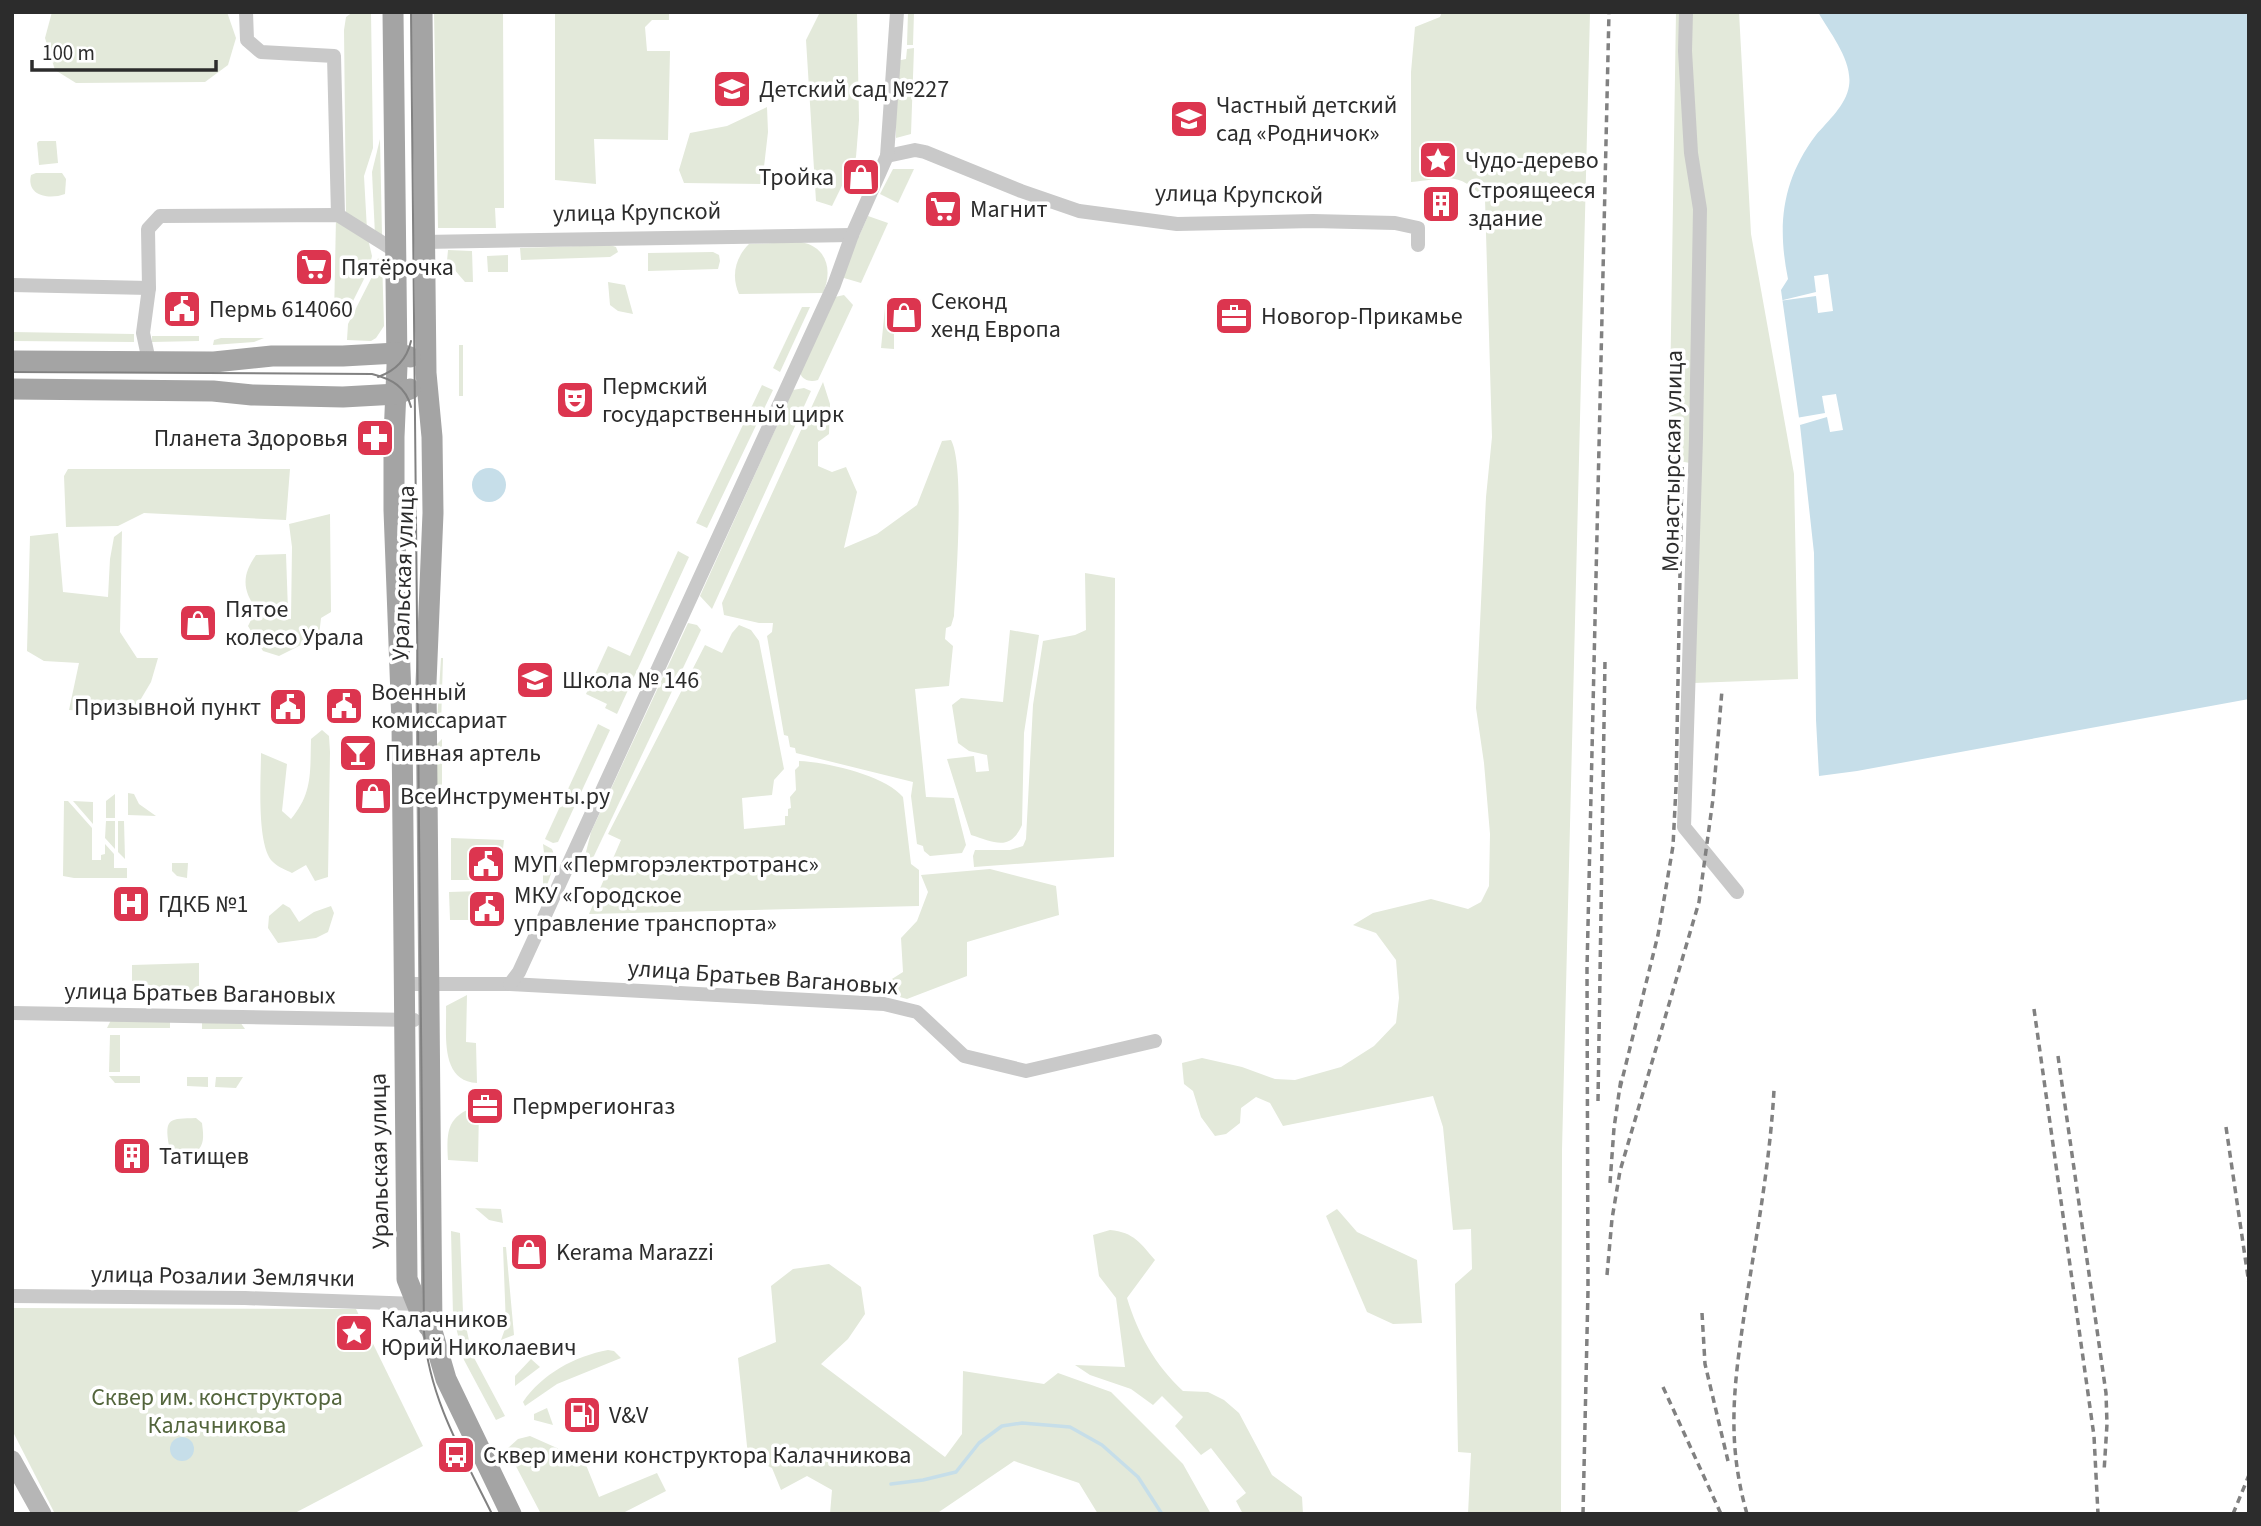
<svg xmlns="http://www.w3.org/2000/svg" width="2261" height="1526" font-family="'Source Sans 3',sans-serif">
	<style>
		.green { fill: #e3e9da }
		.water { fill: #c6dee9 }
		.pier { fill: #fff }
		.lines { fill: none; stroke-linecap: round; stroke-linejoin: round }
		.stream { stroke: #c6dee9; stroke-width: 3.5 }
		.street { stroke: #c9c9c9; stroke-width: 14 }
		.secondary { stroke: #b6b6b6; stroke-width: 19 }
		.primary { stroke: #a4a4a4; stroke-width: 21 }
		.tram { stroke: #818181; stroke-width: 2 }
		.rail { stroke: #818181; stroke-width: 3.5; stroke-dasharray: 7 5; stroke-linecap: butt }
		.labels { text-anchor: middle; stroke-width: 7; stroke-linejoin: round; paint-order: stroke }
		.poi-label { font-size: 24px; fill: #2c2c2c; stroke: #fff; text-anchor: start }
		.street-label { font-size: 24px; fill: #2c2c2c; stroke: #fff }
		.park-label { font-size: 24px; fill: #53653c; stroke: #fff }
	</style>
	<rect width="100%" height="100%" fill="#fff"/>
	<g class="green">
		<path d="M52,12H227L236,38L228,65L205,82L76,83L55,70L45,38Z"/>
		<path d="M353,12H371L373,148L364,176L367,230L346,215L344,30L346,17Z"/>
		<path d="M434,12H503L504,208H495L496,228H438Z"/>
		<path d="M555,12H669V20H652L645,27L647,51H670L668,140L594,139L596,184L555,180Z"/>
		<path d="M820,12H857L859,120L856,157L832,206L816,201L806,40Z"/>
		<path d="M908,12H914L913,45H907Z"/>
		<path d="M1442,12H1590L1562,1150L1561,1514H1468L1471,1453L1458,1452L1455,1284L1472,1269L1471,1229L1453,1230L1443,1127L1433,1096L1283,1126L1270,1103L1256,1097L1241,1108L1240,1123L1226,1134L1215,1136L1201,1117L1193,1091L1184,1084L1182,1063L1202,1058L1242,1067L1275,1079L1295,1080L1341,1067L1374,1046L1396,1023L1399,998L1396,960L1376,933L1353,925L1373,913L1431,899L1468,909L1481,902L1489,886L1490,834L1484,763L1476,708L1486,497L1492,437L1485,199C1457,170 1448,179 1411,182V72L1415,27L1440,17Z"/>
		<path d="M1676,12H1739L1751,234L1794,474L1798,679L1694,683L1700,465L1669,459Z"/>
		<path d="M914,48L911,134L896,138V61L906,59L907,49Z"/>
		<path d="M767,107L768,132L762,184L684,183L679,170L690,133L727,126Z"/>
		<path d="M380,139L382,235H375L372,172Z"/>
		<path d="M39,141H56L58,163L39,165L37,143Z"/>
		<path d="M893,169H914L898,203L880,194Z"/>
		<path d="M36,173H62L66,179L65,194C49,200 26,196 31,175Z"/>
		<path d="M868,216L888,223L861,283L844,278L842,274Z"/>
		<path d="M336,217L368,239L372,256L369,269L345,317L334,319Z"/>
		<path d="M801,242C827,247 833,270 823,293L739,294C731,276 735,258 749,244Z"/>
		<path d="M610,245L616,247L618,252L610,257L521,260L520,248Z"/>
		<path d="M448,250L472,251L473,282H465L447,261Z"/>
		<path d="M713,252L719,255L720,261L718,269L648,271V253Z"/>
		<path d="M508,255V272H488L487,256Z"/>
		<path d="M382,258L384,326L376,338L371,341L347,340L348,324L377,267V259Z"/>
		<path d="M608,282L625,285L633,314L618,311L610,305Z"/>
		<path d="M844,295L853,305L818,380C811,382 803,381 800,373L835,297Z"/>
		<path d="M891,298L894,301V349L881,348L885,308Z"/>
		<path d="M802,307H810L780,372L773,368Z"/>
		<path d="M12,332L134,334V342L12,341Z"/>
		<path d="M152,336H199V341L152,342Z"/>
		<path d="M221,338H264L254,342L213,345L214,340Z"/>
		<rect x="459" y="345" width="4" height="51"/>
		<path d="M823,382L830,404L829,434L818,442V466L832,472L846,467L857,492L844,548L877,534L917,505L942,441L951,440C965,465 956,582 954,616L951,626L946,628L945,639L953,646L949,686L915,689L926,797L954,798L966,845L962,853L930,856L924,851L923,846L917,844L911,796L913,782L796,753L795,748L790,747L788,736L784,735L767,636L772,632L773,623H759L724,615L722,603Z"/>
		<path d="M762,385L773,390L707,528L696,523Z"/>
		<path d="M804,388L811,391L712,609L700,596L793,390Z"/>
		<path d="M68,469H290L286,520L144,513L118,526L66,527L64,476Z"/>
		<path d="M330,514L331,612L321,618L319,636L279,656L263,651L248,626L254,614L291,619L292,547L289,524Z"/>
		<path d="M122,531L120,632L137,658H158L151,682L132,714L69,710L79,663L44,661L27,651L30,536L58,533L63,592L108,597L110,559L114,537Z"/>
		<path d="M678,551L689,557L617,714L605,708L607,704L586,694L608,646L630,656Z"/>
		<path d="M286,554L288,611L256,609C242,589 242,575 256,555Z"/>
		<path d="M1085,573L1115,578L1114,857L974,867L973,856L975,850H1010L1023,846L1026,839L1033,705L1043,641L1075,635L1086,630Z"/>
		<path d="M688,623L697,625L701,630L593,858L585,856L591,832Z"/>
		<path d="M739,625L751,630L759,641L784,769L774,780L772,795L742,798L744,829L785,825V816H788V809L791,808L790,797L796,790L795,770L799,766V761C827,762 886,776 903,797L911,864L919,870V906L589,914L621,840L608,834L705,645L722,653L732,633Z"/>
		<path d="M1010,630L1039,635L1024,733L1022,825C1010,852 994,842 971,835L947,759L974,756L976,772L989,771L987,755L969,751L958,743L952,705L961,698L1003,702Z"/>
		<path d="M441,658H443L441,726L437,722Z"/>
		<path d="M598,724L610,730L558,842L553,843L545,839Z"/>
		<path d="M322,730L329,736L330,752L328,877L315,881L306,865L292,873C286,870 278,867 273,862C256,847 261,776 261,753L287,764L282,811L291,819C313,793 310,771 311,739Z"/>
		<path d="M442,739V805L436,803V745Z"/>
		<path d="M128,793L134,794L139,804L156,816L128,815Z"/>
		<path d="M115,794V818H106V801Z"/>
		<path d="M64,801H68L92,828V860H101V855L105,854V844L114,854V868H127V878H74L63,876Z"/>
		<path d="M73,801L93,802V824Z"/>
		<path d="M106,821H115V849L105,838Z"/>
		<path d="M118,821H124L125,859L118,852Z"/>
		<path d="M451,838L504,840L503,849L480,850L481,880H451Z"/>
		<path d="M543,844L552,849L556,860L547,885H543V870H549L548,853H544Z"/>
		<path d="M172,863H188L187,878L177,876L172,871Z"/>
		<path d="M990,869L1056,886L1059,915L967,942V976L907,999L889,994L884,984L903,972L901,938L917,921L928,892L921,875Z"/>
		<path d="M481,891L482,920H450L449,892Z"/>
		<path d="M283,904L290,908L299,922L314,912L331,906L334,913L328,932L316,938L278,943L268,928L269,916Z"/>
		<path d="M199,963V993L132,991V965Z"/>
		<path d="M467,995L466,1042L476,1043L477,1083C439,1081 447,1033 446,1006Z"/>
		<path d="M111,1020L170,1021V1028H107Z"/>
		<path d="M202,1021L240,1022L245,1029H202Z"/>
		<path d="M110,1035H120V1072H109Z"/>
		<path d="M109,1076H140V1083H115Z"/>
		<path d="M187,1077H208V1087L187,1086Z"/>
		<path d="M216,1077H243L236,1088L215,1087Z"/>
		<path d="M472,1108L479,1109L478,1162L448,1160C447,1136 445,1118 472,1108Z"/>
		<path d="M196,1118L202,1123C203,1132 205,1142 199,1149L173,1150L169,1146C164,1117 170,1119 196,1118Z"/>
		<path d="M475,1208L501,1209L503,1223L489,1220Z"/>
		<path d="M1337,1209L1357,1232L1417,1260L1422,1323L1393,1324L1367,1312L1326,1216Z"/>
		<path d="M1110,1230C1134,1232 1141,1244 1155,1260L1127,1298C1138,1334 1155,1365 1183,1391L1208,1392L1224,1400L1239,1413L1272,1475L1302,1497L1303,1514H1243L1236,1501L1246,1493L1211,1448L1201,1455L1175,1426L1183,1417L1162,1396L1153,1405L1131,1389L1090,1375L1075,1365L1125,1367L1116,1298L1099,1276L1093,1235Z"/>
		<path d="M451,1231L460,1233L463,1313L472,1354L505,1416L496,1420L464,1360L453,1315Z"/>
		<path d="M503,1247H506L514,1335L501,1340L506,1326Z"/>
		<path d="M829,1264L861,1287L865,1314L848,1339L821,1364L945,1457L962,1434L963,1371L1044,1384L1058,1373L1111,1392L1183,1464L1211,1514H1098L1079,1483L1014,1461L936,1514H830L832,1490L807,1476L781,1490L772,1468L748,1456L738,1358L776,1342L771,1286L793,1269Z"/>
		<path d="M12,1308L356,1309L423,1446L293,1514H55L12,1430Z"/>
		<path d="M608,1350L614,1351L621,1358L557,1384L525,1406L523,1402C542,1374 575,1356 608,1350Z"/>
		<path d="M531,1359L540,1367L515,1386V1376Z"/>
		<path d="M547,1408L553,1425L534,1420V1414Z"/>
		<path d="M530,1436L584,1460L599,1497L657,1473L666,1491L621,1514H541L507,1449L518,1439Z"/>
	</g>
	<g class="water">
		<path d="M1818,12H2249V699L1857,771L1819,776L1816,720L1814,553L1800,425L1781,290L1788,279C1777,225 1782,180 1816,135C1828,121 1846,105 1849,86C1853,61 1830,33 1818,12Z"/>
		<circle cx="489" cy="485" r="17"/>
		<circle cx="182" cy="1449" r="12"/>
	</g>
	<g class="pier">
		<path d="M1828,274L1833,311L1818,313L1816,296L1779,301L1816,292L1814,276Z"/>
		<path d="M1836,394L1843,430L1830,432L1827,417L1800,425L1796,420V418L1825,413L1822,396Z"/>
	</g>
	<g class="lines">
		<path class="stream" d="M891,1484L923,1480L956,1472L979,1443L1002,1426L1022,1423L1070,1427L1102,1445L1138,1477L1162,1514"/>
		<g class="street">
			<path d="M246,12L247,40L261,52L334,56L338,215"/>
			<path d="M1686,12L1685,51L1691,153L1700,209L1696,438L1684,827L1737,892"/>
			<path d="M887,156L915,150L925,152L1021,191L1079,211L1177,224L1313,221L1395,223L1418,228V245"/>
			<path d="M423,242L852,235"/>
			<path d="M12,285L149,288"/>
			<path d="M149,361L143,333L149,288L148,229L160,216L338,215L397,252"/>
			<path d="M404,984H510L884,1004L917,1012L964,1056L1026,1071L1155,1041"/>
			<path d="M510,984L519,972L834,285L852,235L887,156L897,12"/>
			<path d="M12,1013L414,1020"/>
			<path d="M12,1296L245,1298L417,1304L423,1302"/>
		</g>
		<path class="secondary" d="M12,1460L42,1514"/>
		<g class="primary">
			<path d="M393,12L397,366L394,437V510L402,723L407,1279L421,1314L429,1327"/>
			<path d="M422,12L426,373L432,437L433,513L426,683L432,1331L446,1379L511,1514"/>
			<path d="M12,361L214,362L272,356H343L397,353L410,357"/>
			<path d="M12,389L213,391L252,395L343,397L397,394L410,389"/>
		</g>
		<g class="tram">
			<path d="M411,12L424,1332C429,1398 463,1455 492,1514"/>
			<path d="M12,372L372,374C392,379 406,387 411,407"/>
			<path d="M378,377C395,371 407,359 411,341"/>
		</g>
		<g class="rail">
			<path d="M2034,1009L2094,1436L2098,1514"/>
			<path d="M2058,1056L2106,1393L2107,1424L2104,1472"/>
			<path d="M1620,1088L1658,935L1673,846L1676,787L1682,467"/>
			<path d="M1598,1101L1605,660"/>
			<path d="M2226,1127L2249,1284"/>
			<path d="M1610,1183L1614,1128L1621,1079"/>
			<path d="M1607,1275L1612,1219L1620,1171L1699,902L1713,799L1722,690"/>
			<path d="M1702,1313L1705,1364L1728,1461"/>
			<path d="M1663,1387L1721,1514"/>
			<path d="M1583,1514L1588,1290L1587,969L1609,12"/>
			<path d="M1747,1514C1725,1437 1735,1379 1746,1302C1757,1232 1770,1161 1774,1090"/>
			<path d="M2233,1514L2249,1475"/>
		</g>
	</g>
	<defs>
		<symbol id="school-square" viewBox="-11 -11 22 22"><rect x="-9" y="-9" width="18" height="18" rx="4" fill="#dc354f" stroke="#fff"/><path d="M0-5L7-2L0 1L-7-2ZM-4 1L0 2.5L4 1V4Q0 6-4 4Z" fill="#fff"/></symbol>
		<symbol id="sight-square" viewBox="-11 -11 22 22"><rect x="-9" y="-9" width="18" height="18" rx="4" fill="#dc354f" stroke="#fff"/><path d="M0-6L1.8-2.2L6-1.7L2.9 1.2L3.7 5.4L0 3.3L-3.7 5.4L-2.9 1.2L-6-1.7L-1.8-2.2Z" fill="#fff"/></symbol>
		<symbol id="shop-square" viewBox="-11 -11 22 22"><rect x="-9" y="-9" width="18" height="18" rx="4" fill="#dc354f" stroke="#fff"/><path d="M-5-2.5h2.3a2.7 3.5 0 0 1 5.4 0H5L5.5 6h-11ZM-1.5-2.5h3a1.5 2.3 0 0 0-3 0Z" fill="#fff"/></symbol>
		<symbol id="building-square" viewBox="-11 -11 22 22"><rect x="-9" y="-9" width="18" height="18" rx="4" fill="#dc354f" stroke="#fff"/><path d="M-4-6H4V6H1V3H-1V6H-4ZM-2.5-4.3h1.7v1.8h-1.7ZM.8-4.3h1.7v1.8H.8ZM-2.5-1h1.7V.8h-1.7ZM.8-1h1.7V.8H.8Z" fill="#fff"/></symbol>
		<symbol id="supermarket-square" viewBox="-11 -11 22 22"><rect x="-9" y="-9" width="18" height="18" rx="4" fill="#dc354f" stroke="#fff"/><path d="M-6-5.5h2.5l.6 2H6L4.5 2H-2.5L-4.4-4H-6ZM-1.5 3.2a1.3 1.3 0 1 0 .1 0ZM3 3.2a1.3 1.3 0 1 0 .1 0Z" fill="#fff"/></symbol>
		<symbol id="civic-square" viewBox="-11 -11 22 22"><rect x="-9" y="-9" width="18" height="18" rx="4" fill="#dc354f" stroke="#fff"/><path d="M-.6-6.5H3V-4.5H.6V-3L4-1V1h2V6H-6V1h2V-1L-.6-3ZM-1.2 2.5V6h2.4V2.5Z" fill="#fff"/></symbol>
		<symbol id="office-square" viewBox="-11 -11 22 22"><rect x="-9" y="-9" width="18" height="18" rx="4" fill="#dc354f" stroke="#fff"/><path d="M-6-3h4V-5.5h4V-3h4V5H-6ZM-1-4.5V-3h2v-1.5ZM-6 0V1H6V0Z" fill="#fff"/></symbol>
		<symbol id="theatre-square" viewBox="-11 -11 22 22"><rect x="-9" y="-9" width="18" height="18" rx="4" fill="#dc354f" stroke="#fff"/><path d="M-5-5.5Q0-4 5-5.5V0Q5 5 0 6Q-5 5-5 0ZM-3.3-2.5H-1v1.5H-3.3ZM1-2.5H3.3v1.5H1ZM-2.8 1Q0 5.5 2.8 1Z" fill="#fff"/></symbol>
		<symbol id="pharmacy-square" viewBox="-11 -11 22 22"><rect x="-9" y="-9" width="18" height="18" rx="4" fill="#dc354f" stroke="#fff"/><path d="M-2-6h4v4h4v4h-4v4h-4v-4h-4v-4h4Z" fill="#fff"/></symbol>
		<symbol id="bar-square" viewBox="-11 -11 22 22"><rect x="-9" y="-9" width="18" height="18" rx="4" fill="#dc354f" stroke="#fff"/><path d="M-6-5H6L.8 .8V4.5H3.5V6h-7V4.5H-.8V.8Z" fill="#fff"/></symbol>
		<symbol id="hospital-square" viewBox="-11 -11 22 22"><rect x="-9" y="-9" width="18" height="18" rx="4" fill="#dc354f" stroke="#fff"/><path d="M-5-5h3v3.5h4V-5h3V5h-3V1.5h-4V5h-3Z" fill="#fff"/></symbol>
		<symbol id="fuel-square" viewBox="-11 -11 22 22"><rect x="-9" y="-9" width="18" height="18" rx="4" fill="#dc354f" stroke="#fff"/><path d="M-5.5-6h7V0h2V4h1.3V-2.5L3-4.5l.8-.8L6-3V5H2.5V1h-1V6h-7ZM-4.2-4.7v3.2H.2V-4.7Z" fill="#fff"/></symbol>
		<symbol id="bus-square" viewBox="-11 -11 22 22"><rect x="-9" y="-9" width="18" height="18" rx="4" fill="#dc354f" stroke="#fff"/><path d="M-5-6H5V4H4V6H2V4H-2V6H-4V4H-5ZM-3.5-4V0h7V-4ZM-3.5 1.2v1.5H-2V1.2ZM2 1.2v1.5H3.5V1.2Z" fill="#fff"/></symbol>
	</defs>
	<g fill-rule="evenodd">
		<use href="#school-square" x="710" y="67" width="44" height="44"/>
		<use href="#school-square" x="1167" y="97" width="44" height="44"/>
		<use href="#sight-square" x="1416" y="138" width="44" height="44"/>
		<use href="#shop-square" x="839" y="155" width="44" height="44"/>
		<use href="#building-square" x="1419" y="182" width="44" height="44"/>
		<use href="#supermarket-square" x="921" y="187" width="44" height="44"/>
		<use href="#supermarket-square" x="292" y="245" width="44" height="44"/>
		<use href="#civic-square" x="160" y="287" width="44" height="44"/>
		<use href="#shop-square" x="882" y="293" width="44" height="44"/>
		<use href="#office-square" x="1212" y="294" width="44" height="44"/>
		<use href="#theatre-square" x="553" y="378" width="44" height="44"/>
		<use href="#pharmacy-square" x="353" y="416" width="44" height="44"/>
		<use href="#shop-square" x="176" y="601" width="44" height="44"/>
		<use href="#school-square" x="513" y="658" width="44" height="44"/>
		<use href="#civic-square" x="322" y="684" width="44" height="44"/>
		<use href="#civic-square" x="266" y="685" width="44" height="44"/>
		<use href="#bar-square" x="336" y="731" width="44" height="44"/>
		<use href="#shop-square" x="351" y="774" width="44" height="44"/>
		<use href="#civic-square" x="464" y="842" width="44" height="44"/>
		<use href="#hospital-square" x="109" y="882" width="44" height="44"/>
		<use href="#civic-square" x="465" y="887" width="44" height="44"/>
		<use href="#office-square" x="463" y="1084" width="44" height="44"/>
		<use href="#building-square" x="110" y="1134" width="44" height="44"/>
		<use href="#shop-square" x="507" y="1230" width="44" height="44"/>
		<use href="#sight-square" x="332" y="1311" width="44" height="44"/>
		<use href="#fuel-square" x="560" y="1393" width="44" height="44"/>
		<use href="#bus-square" x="434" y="1433" width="44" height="44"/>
	</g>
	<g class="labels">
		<g class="poi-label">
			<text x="759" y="97">Детский сад №227</text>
			<text x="1216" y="113">Частный детский<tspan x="1216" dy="28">сад «Родничок»</tspan></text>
			<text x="1465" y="168">Чудо-дерево</text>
			<text x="834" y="185" text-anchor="end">Тройка</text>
			<text x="1468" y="198">Строящееся<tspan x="1468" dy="28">здание</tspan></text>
			<text x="970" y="217">Магнит</text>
			<text x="341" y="275">Пятёрочка</text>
			<text x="931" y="309">Секонд<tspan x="931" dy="28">хенд Европа</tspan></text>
			<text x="209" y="317">Пермь 614060</text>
			<text x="1261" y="324">Новогор-Прикамье</text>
			<text x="602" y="394">Пермский<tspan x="602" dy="28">государственный цирк</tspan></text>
			<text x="348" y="446" text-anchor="end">Планета Здоровья</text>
			<text x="225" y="617">Пятое<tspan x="225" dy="28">колесо Урала</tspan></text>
			<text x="562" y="688">Школа № 146</text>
			<text x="371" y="700">Военный<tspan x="371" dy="28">комиссариат</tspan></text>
			<text x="261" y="715" text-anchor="end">Призывной пункт</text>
			<text x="385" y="761">Пивная артель</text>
			<text x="400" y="804">ВсеИнструменты.ру</text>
			<text x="513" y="872">МУП «Пермгорэлектротранс»</text>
			<text x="514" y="903">МКУ «Городское<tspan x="514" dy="28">управление транспорта»</tspan></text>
			<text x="158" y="912">ГДКБ №1</text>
			<text x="512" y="1114">Пермрегионгаз</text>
			<text x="159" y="1164">Татищев</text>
			<text x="556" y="1260">Kerama Marazzi</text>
			<text x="381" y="1327">Калачников<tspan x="381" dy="28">Юрий Николаевич</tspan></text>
			<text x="609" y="1423">V&amp;V</text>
			<text x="483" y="1463">Сквер имени конструктора Калачникова</text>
		</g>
		<g class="street-label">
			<text transform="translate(1239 194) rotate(1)" y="8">улица Крупской</text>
			<text transform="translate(637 212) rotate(-1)" y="8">улица Крупской</text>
			<text transform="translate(1672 461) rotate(-89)" y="8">Монастырская улица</text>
			<text transform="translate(403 573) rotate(-88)" y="8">Уральская улица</text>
			<text transform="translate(763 977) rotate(4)" y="8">улица Братьев Вагановых</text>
			<text transform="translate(200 993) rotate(1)" y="8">улица Братьев Вагановых</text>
			<text transform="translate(379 1161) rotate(-91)" y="8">Уральская улица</text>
			<text transform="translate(223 1276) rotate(1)" y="8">улица Розалии Землячки</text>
		</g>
		<g class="park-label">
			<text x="217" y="1405">Сквер им. конструктора<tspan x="217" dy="28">Калачникова</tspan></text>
		</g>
	</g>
	<rect width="2261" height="1526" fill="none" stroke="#2c2c2c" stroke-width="28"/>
	<path d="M32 60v10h184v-10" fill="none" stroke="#2c2c2c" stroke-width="3.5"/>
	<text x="42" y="60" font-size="21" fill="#2c2c2c" stroke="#ffffff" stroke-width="5" paint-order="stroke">100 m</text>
</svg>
